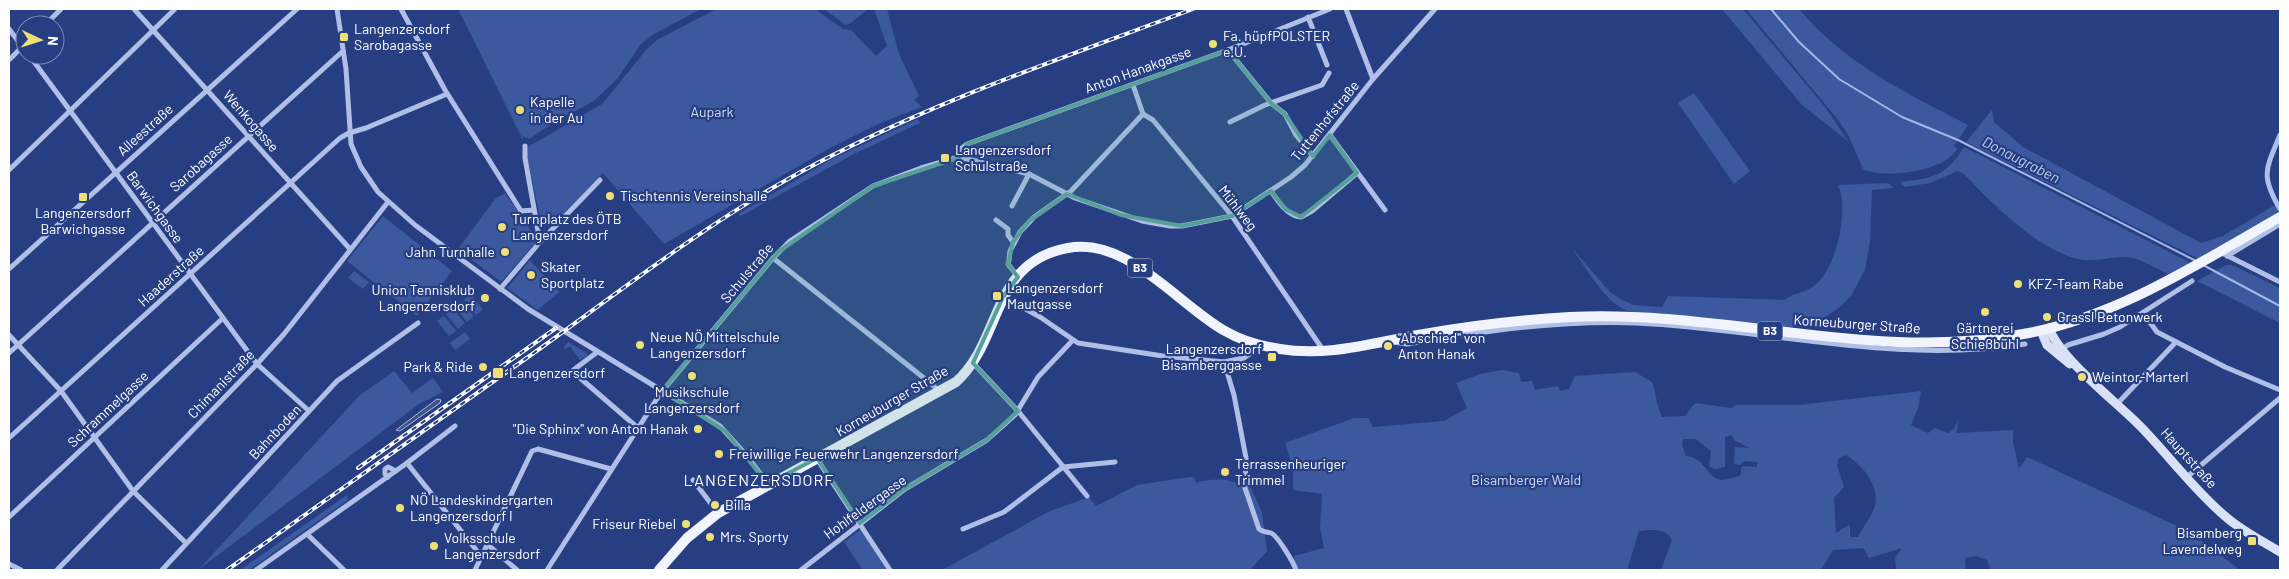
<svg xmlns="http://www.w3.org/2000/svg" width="2289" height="579" font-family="Barlow,sans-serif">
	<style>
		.green { fill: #3c589f; fill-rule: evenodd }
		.water { fill: #425384; stroke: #a4b8e7 }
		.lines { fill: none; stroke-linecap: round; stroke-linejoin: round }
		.stream { stroke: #a4b8e7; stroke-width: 2 }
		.minor { stroke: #b0bfe6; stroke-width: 5 }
		.secondary { stroke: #d9e1f6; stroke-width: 9 }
		.primary { stroke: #f1f4fd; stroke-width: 10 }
		.rail-casing { stroke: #fff; stroke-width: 4 }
		.rail { stroke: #273f82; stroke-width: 2; stroke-dasharray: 5.5; stroke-linecap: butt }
		.marked { fill: #579f9a; fill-opacity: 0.2; stroke: #579f9a; stroke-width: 4; stroke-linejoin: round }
		.poi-dot { fill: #efe076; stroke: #273f82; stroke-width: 2 }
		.labels { text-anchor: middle; stroke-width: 4.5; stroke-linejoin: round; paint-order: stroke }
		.shield { fill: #273f82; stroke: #bec5da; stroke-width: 1 }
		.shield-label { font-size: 12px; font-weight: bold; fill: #fff }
		.poi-label { font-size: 14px; fill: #fff; stroke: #273f82; text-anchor: start }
		.street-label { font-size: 14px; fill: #fff; stroke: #273f82 }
		.park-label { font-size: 14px; fill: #d3ddf5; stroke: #273f82 }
		.water-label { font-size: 15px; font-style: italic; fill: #bbcaee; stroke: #273f82 }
		.quarter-label { font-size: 16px; letter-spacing: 1px; fill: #fff; stroke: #273f82 }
	</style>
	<rect width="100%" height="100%" fill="#273f82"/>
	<g class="green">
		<path d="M458,9H701L654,34L641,44L617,79L594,101L553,123L529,139L523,136V140Z"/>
		<path d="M716,9H815L843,29L851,30L876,56L887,46L874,9H887L899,54L919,96L914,100L922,107L878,124L830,148L664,244L603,173L552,225L544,224L540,217L526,152L528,147L602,104L647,49L657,40Z"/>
		<path d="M824,9H868L851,23L846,25Z"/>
		<path d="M1722,9H1743L1825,107L1849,142L1802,105Z"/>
		<path d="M1746,9H1799C1844,63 1906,93 1968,125L1954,146L1957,149C1946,171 1884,180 1863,169L1849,137L1839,121Z"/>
		<path d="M1694,93L1750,171L1734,184L1678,103Z"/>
		<path d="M1992,110L1994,122L2023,147L2201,243L2223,236L2275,205L2279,212L2199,259L1966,142Z"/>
		<path d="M918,119L920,123L854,154L741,216L738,214L830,160Z"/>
		<path d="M1964,147L2191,263L2168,274C2157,269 2147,263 2137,259C2120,253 2100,262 2083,260C2040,253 1993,204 1964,174L1958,171L1930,183L1905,187L1900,182C1934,178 1945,177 1964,147Z"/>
		<path d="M1888,183L1894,188L1872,190L1870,242L1865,270L1851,296L1840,307L1827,316L1786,329L1666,317L1664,313C1653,313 1639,314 1628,311C1605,303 1585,266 1571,247L1610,292L1619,298L1633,305L1662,307L1668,296L1784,300C1794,293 1805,293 1815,285C1837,268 1849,209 1838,185Z"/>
		<path d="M505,193L536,238L535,243L501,282L458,249L496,198Z"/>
		<path d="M383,216L452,271L417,316L347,261Z"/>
		<path d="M530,260L559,292L538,310L507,288Z"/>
		<path d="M2226,265H2232L2280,288V323L2197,281Z"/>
		<path d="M354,271L369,282L363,289L348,278Z"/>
		<path d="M471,294L483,309L476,315L464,300Z"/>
		<path d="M462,301L474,316L467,322L455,307Z"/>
		<path d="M453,309L465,323L458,329L446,314Z"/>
		<path d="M444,316L456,331L449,336L437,321Z"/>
		<path d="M465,332L470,339L455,350L450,343Z"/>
		<path d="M568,342L587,353V356L580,360L570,346L565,349L564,347Z"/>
		<path d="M1502,370L1519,373L1521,382L1532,381L1535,390L1558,386L1560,391L1569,389L1575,376L1635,372L1652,382C1656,393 1657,407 1662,417L1685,416L1695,403L1731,408L1736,405H1799L1921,391L1918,408L1911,425L1928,433L1935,428L1948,433L1954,429L1959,420L1956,433L2013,430V442L2019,469L2027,457L2190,532L2240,570H1991L1987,560L1976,556L1965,558L1966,570H1896L1895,558L1902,548L1869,558L1863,548L1833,550L1821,570H1661L1672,540C1665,527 1652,530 1639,531L1627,570H1296L1294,556L1324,548L1320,528L1322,494L1293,490V467L1285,443L1354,418H1368L1373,427L1444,421L1467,408L1456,383L1480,374ZM1732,435L1734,440L1750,448L1735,447L1734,464L1740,465L1744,461L1757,462V467L1742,466L1740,476C1734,477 1727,480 1721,480C1706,478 1705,457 1686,456L1682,445L1683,439H1696L1711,451L1709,466L1715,469L1725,467V437ZM1846,455C1862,465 1880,485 1875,506C1872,516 1863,527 1858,537H1850V524L1836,533L1834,498L1844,487L1837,465L1838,459Z"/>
		<path d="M394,371L412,393L433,378L443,392L419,404L198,570L359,396Z"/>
		<path d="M1190,477H1194L1196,483C1206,480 1220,478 1230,481C1237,483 1242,485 1250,486L1262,512L1267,551L1250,570H942L1048,512L1089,497L1096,506L1137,485Z"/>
		<path d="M347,495L348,500L249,570H240Z"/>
		<path d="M860,530H863L886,570H863L844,542Z"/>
	</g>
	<path class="water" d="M437,399L441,400L440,403L400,431L396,430Z"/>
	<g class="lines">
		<g class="stream">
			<path d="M1771,9L1799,42L1839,79L1902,117L1958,140L2196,261"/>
			<path d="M2203,265L2280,306"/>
		</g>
		<g class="minor">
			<path d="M134,9L350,249"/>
			<path d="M337,9L346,69L351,144L361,167L378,192L415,225L528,309L720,426L747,456L768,484"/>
			<path d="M401,9L445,90L521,211L534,210"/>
			<path d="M1346,9L1373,79"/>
			<path d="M1308,17L1327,65"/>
			<path d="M45,25L61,9"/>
			<path d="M9,29L25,50"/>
			<path d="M1228,50L1271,103L1285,114L1296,135L1313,156"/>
			<path d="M29,55L257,364L309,411"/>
			<path d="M9,60L25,44"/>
			<path d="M1133,85L1143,114L1153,120L1232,216L1323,350"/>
			<path d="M1230,122L1265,105L1322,85L1329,73"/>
			<path d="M1330,135L1385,210"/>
			<path d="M2280,135C2266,169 2260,175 2280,209"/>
			<path d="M525,146V158L540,242"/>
			<path d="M962,157V148L967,144L1228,50L1330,9"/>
			<path d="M9,170L175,9"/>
			<path d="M1271,191C1278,201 1287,216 1301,217L1312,211L1357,173"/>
			<path d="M1012,206L1029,174"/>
			<path d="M996,220L1008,229V235L1013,242"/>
			<path d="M2220,252L2280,282"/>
			<path d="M2227,256L2280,224"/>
			<path d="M773,258L934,386L939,392"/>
			<path d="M9,269L297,9"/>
			<path d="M1018,277L1008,264L1009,260L1010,251L1020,232L1034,217L1071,191L1143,114"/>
			<path d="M500,289L540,242L600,180"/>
			<path d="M1004,297L1040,317L1078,343L1163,356L1224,362L1244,358L1252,352L1256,343"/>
			<path d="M2143,313L2157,332L2225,367L2280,390"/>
			<path d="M9,335L61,391L133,491L186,543"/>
			<path d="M1394,342L1407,344C1482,331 1560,320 1636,323C1766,329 1895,365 2025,344"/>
			<path d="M2062,349L2068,345L2104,334L2120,327L2192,281"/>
			<path d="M9,353L343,51"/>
			<path d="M596,353L572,371L638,428"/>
			<path d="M1241,359L1247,341"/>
			<path d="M1224,362L1234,395L1246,458L1245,488L1259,529C1264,533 1265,531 1271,533C1277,535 1294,563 1296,570"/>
			<path d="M973,363L1018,411L1087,496"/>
			<path d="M2117,404L2176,342"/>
			<path d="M9,438L340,138L349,133L366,128L447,94"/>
			<path d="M817,459L890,570"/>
			<path d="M407,463L481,556"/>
			<path d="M388,477L385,474V469L388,467L396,471"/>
			<path d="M2187,477L2280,398"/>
			<path d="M693,480L718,513"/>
			<path d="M9,517L223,318"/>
			<path d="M963,529L1004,512L1063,467L1115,462"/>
			<path d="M307,534L344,570"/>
			<path d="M487,544L517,570"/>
			<path d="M9,564L21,570"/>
			<path d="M57,570L257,364L284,334L388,202"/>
			<path d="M162,570L337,381L418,323"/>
			<path d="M256,570L407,463L455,426"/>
			<path d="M475,570L532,451L538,449L611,469"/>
			<path d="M547,570L660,394L773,258L790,241L873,186L921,168L959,157L1029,174L1075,198L1142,221L1170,226H1182L1232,216L1291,177L1305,165L1373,79L1435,9"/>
			<path d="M801,570L905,489L987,440L1015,415L1038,377L1072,341"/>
		</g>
		<g class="secondary">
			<path d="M2049,328C2061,360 2117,402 2142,428C2170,457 2195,491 2226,517C2242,531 2262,541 2280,552"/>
			<path d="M2041,331L2047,345L2070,364"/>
		</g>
		<path class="primary" d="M659,570L687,538L718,513L956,382C1003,340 990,262 1068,248C1128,237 1177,304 1225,331C1242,341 1261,346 1280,349C1327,357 1372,343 1418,335C1468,326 1519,320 1570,317C1723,309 1877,364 2029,333C2120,315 2201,262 2280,217"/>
		<defs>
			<g id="rail">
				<path d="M358,468L556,328"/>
				<path d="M227,570C333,495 439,420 545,345C628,285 708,223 797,174C923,105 1060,59 1193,9"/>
			</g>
		</defs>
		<use href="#rail" class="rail-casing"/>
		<use href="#rail" class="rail"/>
	</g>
	<path class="marked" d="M1228,50L1271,103L1285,114L1313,156L1330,135L1357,173L1301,217L1285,209L1271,191L1232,216L1182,226L1121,215L1067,194L1029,221L1013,242L1008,264L1018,277L1003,297L973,363L1018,411L987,440L905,489L860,523L817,458L768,484L725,431L662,391L778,252L873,186L960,157L967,144Z"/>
	<g class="poi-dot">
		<rect x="339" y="32" width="10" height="10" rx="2.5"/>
		<circle cx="1213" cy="44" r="5"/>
		<circle cx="520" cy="110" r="5"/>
		<rect x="940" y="153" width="10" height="10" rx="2.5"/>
		<circle cx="610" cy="196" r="5"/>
		<rect x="78" y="192" width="10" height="10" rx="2.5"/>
		<circle cx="502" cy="227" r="5"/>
		<circle cx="505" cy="252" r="5"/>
		<circle cx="531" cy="275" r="5"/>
		<circle cx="2018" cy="284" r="5"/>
		<rect x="992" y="291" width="10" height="10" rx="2.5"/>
		<circle cx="485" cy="298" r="5"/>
		<circle cx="1985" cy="312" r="5"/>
		<circle cx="2047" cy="317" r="5"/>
		<circle cx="640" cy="345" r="5"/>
		<circle cx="1388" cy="346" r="5"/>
		<rect x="1267" y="352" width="10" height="10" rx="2.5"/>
		<circle cx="483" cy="367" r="5"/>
		<rect x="492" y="367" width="12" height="12" rx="2.5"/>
		<circle cx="692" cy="376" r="5"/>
		<circle cx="2082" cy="377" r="5"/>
		<circle cx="698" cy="429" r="5"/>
		<circle cx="719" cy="454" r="5"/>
		<circle cx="1225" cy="472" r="5"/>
		<circle cx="715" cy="505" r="5"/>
		<circle cx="400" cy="508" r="5"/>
		<circle cx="686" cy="524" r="5"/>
		<circle cx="710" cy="537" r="5"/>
		<rect x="2247" y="536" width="10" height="10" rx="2.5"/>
		<circle cx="434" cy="546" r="5"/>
	</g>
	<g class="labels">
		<g class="shield">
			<rect x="1127.5" y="258.5" width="25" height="19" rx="4"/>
			<rect x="1757.5" y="321.5" width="25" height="19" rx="4"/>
		</g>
		<g class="shield-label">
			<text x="1140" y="272">B3</text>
			<text x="1770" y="335">B3</text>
		</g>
		<g class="poi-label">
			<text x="354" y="34">Langenzersdorf<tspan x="354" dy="16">Sarobagasse</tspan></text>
			<text x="1223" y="41">Fa. hüpfPOLSTER<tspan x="1223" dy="16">e.U.</tspan></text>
			<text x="530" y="107">Kapelle<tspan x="530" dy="16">in der Au</tspan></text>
			<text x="955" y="155">Langenzersdorf<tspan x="955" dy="16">Schulstraße</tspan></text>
			<text x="620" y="201">Tischtennis Vereinshalle</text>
			<text x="83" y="218" text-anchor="middle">Langenzersdorf<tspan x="83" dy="16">Barwichgasse</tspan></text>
			<text x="512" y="224">Turnplatz des ÖTB<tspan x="512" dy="16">Langenzersdorf</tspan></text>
			<text x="495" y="257" text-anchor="end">Jahn Turnhalle</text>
			<text x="541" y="272">Skater<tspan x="541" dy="16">Sportplatz</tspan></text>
			<text x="2028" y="289">KFZ-Team Rabe</text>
			<text x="1007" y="293">Langenzersdorf<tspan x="1007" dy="16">Mautgasse</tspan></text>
			<text x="475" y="295" text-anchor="end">Union Tennisklub<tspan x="475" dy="16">Langenzersdorf</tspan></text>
			<text x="2057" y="322">Grassl Betonwerk</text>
			<text x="1985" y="333" text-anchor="middle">Gärtnerei<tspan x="1985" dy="16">Schießbühl</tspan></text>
			<text x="650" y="342">Neue NÖ Mittelschule<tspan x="650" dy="16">Langenzersdorf</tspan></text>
			<text x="1398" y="343">"Abschied" von<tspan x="1398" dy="16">Anton Hanak</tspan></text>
			<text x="1262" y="354" text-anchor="end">Langenzersdorf<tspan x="1262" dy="16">Bisamberggasse</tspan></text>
			<text x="473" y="372" text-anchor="end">Park &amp; Ride</text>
			<text x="509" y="378">Langenzersdorf</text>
			<text x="2092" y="382">Weintor-Marterl</text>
			<text x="692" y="397" text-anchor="middle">Musikschule<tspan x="692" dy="16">Langenzersdorf</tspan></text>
			<text x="688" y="434" text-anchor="end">"Die Sphinx" von Anton Hanak</text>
			<text x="729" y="459">Freiwillige Feuerwehr Langenzersdorf</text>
			<text x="1235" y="469">Terrassenheuriger<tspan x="1235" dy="16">Trimmel</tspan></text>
			<text x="410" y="505">NÖ Landeskindergarten<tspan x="410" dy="16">Langenzersdorf I</tspan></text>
			<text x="725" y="510">Billa</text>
			<text x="676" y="529" text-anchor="end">Friseur Riebel</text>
			<text x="2242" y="538" text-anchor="end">Bisamberg<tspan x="2242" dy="16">Lavendelweg</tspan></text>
			<text x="720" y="542">Mrs. Sporty</text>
			<text x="444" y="543">Volksschule<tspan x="444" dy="16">Langenzersdorf</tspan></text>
		</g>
		<g class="street-label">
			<text transform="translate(1138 70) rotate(-20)" y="5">Anton Hanakgasse</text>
			<text transform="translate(251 121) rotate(49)" y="5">Wenkogasse</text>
			<text transform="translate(1325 121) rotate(-51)" y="5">Tuttenhofstraße</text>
			<text transform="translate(145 130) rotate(-42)" y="5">Alleestraße</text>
			<text transform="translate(201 163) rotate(-42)" y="5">Sarobagasse</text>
			<text transform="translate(155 207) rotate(54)" y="5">Barwichgasse</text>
			<text transform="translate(1238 208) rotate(52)" y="5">Mühlweg</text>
			<text transform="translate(747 273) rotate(-50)" y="5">Schulstraße</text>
			<text transform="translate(171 276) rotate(-42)" y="5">Haaderstraße</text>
			<text transform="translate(1857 324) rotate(4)" y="5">Korneuburger Straße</text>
			<text transform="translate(221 384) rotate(-46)" y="5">Chimanistraße</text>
			<text transform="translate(892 401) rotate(-30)" y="5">Korneuburger Straße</text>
			<text transform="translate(108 409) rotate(-43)" y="5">Schrammelgasse</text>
			<text transform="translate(275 432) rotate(-47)" y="5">Bahnboden</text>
			<text transform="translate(2189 458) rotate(48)" y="5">Hauptstraße</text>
			<text transform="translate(865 507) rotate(-36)" y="5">Hohlfeldergasse</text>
		</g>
		<g class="park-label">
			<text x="712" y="117">Aupark</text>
			<text x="1526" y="485">Bisamberger Wald</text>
		</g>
		<g class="water-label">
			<text transform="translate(2021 160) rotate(27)" y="5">Donaugraben</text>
		</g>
		<g class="quarter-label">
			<text x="759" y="486">LANGENZERSDORF</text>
		</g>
	</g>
	<rect width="2289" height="579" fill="none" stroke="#ffffff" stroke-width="20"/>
	<g transform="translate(40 40) rotate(94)"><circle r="24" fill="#273f82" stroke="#7d8cb4"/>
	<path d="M0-4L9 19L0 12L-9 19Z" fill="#efe076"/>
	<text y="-8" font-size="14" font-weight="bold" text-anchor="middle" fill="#ffffff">N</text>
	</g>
</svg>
